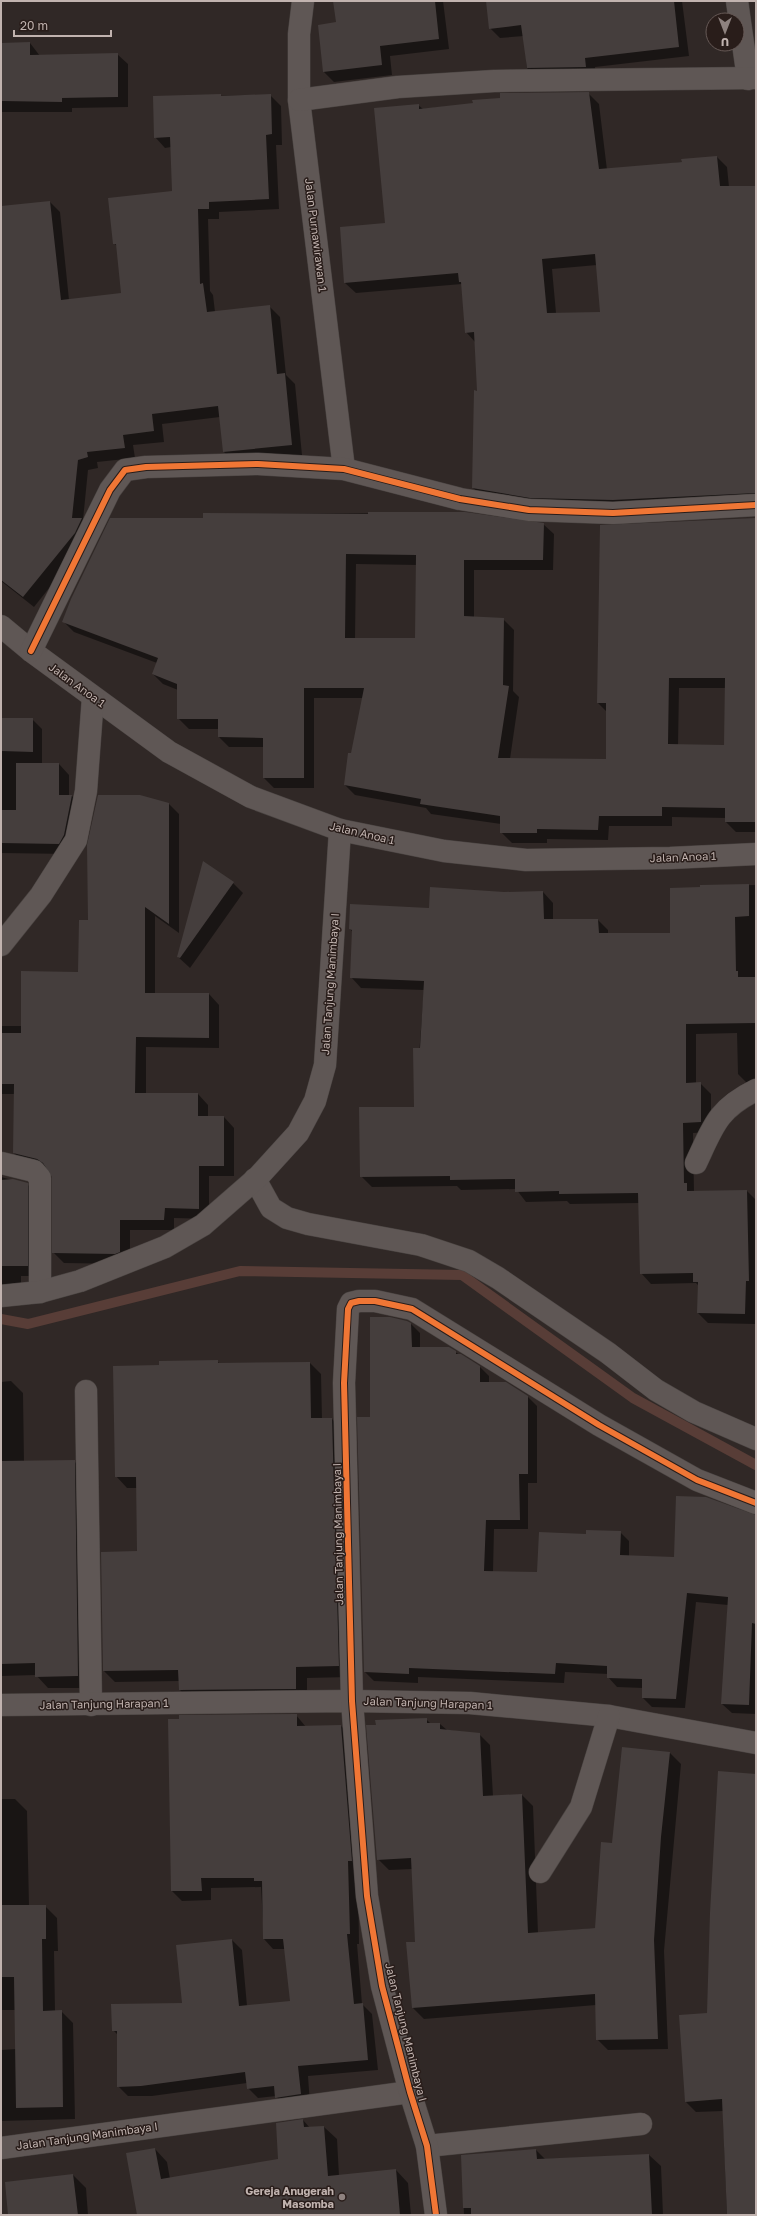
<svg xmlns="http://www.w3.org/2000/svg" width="757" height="2216" font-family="'Golos Text',sans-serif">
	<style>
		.shadow { fill: #0007; fill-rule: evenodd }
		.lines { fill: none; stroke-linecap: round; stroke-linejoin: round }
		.stream { stroke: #583d37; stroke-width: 10 }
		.building { fill: #453e3d; fill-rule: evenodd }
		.minor-casing { stroke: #494341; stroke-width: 23 }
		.minor { stroke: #5f5755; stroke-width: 22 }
		.cycleway-casing { stroke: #291d1a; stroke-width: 8 }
		.cycleway { stroke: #f07635; stroke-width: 6 }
		.poi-dot { fill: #8e827f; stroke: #291d1a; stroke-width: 1.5 }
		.labels { text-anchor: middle; stroke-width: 3; stroke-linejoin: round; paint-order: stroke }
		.street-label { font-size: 11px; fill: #c1b3af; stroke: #291d1a }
		.poi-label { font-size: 11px; font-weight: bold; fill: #c1b3af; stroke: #291d1a; text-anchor: end }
	</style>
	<rect width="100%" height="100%" fill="#302826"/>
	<g class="shadow">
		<path d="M334,1H443L449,49L390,56L392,75L334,82L324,72L337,23Z"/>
		<path d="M487,1H682L689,56L595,67L596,77L537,78L527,68L524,36L500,38L490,28Z"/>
		<path d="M30,43L40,56L117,54L128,64V107L72,108V112H1V44Z"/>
		<path d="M588,93L599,104L607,170L683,162L717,157L727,167L729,187H756V503L624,511L484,498L473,488L478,392L475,342L466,332L462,284L356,293L345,283L386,224L418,105L423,109ZM597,265L602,313H556L552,269Z"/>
		<path d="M270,95L281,106L282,145H276L279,209L219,212V219H208L210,291L213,295L215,312L269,306L280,317L286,375L295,384L302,455L234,462L224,452L220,417L162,424L164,442L133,445L135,458L97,462L98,468L88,470L83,520L85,543L34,607L1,581V207L50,202L60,212L69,300L122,294L117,246L114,243L173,192L171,147L165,148L155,137L154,97Z"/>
		<path d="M465,513L543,524L554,534L553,570H474V618L503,619L514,630L513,691L519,697L510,759L607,760V712L598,703L756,519V832H736L726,822V818L672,817V826H609L608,840L547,839V843H512L501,832V824L431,814L426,808L355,795L345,785L363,698H314V788H274L264,778V747H229L219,737V729H189L178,718V690L163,684L153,674L157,663L74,632L64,622L204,519V514ZM356,564L417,565L416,639H355ZM679,688H726L725,746H678Z"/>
		<path d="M1,719H32L42,729V764H59L69,775V796H72L82,806L69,854L1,853Z"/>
		<path d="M169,804L179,814V933L155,916V994H209L219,1005V1048L146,1047V1094H198L208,1105V1117H224L234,1128V1176H209V1219L174,1218V1230H130V1262L125,1264L64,1263L54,1253L53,1177L48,1169L24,1163L14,1153V1094H1V1026H22L79,973L89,921Z"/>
		<path d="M233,883L243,893L190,968L189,967L178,957Z"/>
		<path d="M756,885V1084H748L738,1074L737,1033L696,1034V1083H700L711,1094V1132L693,1133L694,1192L747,1191L756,1200L755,1324L708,1323L698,1313L699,1286L696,1283L651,1284L641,1273L639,1203L570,1204L567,1201L526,1202L516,1189L461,1190L457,1186L372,1187L361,1176L415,1108L424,990L361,988L351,977L353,932L350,929L504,893L543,892L553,903V920H598L608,930V934H671L701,886Z"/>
		<path d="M1,1177L27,1184L37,1194V1276H21V1288H1Z"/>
		<path d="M411,1324L420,1333V1348L455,1352L480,1367L489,1376V1383L528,1397L537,1406V1483H528V1529H494L493,1572L538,1573L587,1535L620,1532L629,1541V1556L675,1558L756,1544V1714L732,1713L722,1704L728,1605L696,1602L685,1708L652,1707L643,1698V1688L617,1687L608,1677V1674L565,1672L564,1683L418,1677V1683L374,1681L365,1672L371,1418Z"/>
		<path d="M217,1361L220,1364L310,1363L321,1374L322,1419H332L343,1430L350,1677L307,1678V1700L191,1701L180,1690L179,1681L115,1682L104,1671L138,1552L137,1488H127L116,1476L160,1366Z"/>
		<path d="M11,1381L23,1393L24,1462L74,1461L86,1473L89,1688H48L36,1675L1,1676V1382Z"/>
		<path d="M296,1715L306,1727L341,1726L351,1736L358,1870L359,1944H357L362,2004L372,2014L378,2070L308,2076L310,2104L286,2107L276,2096L258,2098L248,2088L247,2083L152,2096H128L118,2086V2035L113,2030L183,2004L232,1940L242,1950L247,2006L291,2002L285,1949H273L264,1939L261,1887L211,1888V1900L182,1901L172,1891Z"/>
		<path d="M426,1719L431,1724H440L447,1730L479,1734L490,1745L493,1796L522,1795L533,1806L538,1933L596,1928L613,1844L623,1748L670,1753L681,1764L664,1951L668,2049L608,2050L597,2039L596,2005L424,2019L413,2008L416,1943L413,1869L389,1870L378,1859L377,1726Z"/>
		<path d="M756,1775V2215H727L723,2111L696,2112L686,2102L708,2014Z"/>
		<path d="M1,1799H15L27,1811L29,1906H45L57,1918L58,1951H54L55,2011H61L73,2023L75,2119L1,2121V2050L16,2049L15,2010H1Z"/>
		<path d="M303,2120L310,2128L324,2127L337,2139L339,2176L396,2170L408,2183L411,2215H138L155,2149L167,2162L170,2179L279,2160Z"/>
		<path d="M536,2150L545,2159L649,2155L661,2166L663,2215H464L462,2156Z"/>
		<path d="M73,2175L86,2188L88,2215H27Z"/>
	</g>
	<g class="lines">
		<path class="stream" d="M1,1319L28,1324L240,1271L462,1275L633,1398L756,1465"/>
	</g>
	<g class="building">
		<path d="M333,1H435L439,39L380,46L382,65L323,72L318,25L336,22Z"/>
		<path d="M486,1H674L679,47L585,58L586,67L527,68L521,25L489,29Z"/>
		<path d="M30,42V55L118,53V97L62,98V102L1,101V43Z"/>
		<path d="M589,92L599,169L682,162L681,159L717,156L720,186H756V493L613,500L530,498L472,488L474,390L477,391L474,332L465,333L461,282H459L458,273L344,283L340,227L385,223L374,108L419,104V109L473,103L472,100L500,98V93ZM595,254L600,312L547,313L542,259Z"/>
		<path d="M221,94V96L271,94L272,134L266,135L269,199L209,202V209H198L200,284L203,283L207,312L270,305L277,374L285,373L292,445L223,452L218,406L152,414L154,431L123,435L125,448L87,452L88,457L78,460L72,518H82L75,533L23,597L1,580V206L50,201L61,300L121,293L116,244H113L108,198L172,191L170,137L154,138L153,96Z"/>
		<path d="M368,512H465L544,523L543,560H464V616L504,618L503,685L509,686L498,758L606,759V703H597L600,525L756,518V822H725V808L662,807V816H599L598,830L537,829V833H500V816L420,804L421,799L344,785L348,753H351L364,688H304V778H263V738L218,737V719H177V684L152,674L158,658L62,622L71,599L110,518H203V513L368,514ZM346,554L416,555L415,638H345ZM669,678H725L724,745L668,744Z"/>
		<path d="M1,718H33V752L1,751Z"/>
		<path d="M16,763H59V795H72L64,835L59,844L1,843V810H16Z"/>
		<path d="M98,795H140L169,803V924L145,907V993H209V1038L136,1037L135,1093H198V1116H224V1166H199V1209L165,1208L164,1220H120V1252L115,1254L52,1253V1177L43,1163L37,1159L13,1153L14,1084H1V1033H21V971L78,972L79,920H88L87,845Z"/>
		<path d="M203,861L234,882L180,958L177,957Z"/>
		<path d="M749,884V916L735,917L736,971H738V977H756V1023L686,1024V1083L701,1082V1122L683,1123L684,1183H687V1191L747,1190L749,1281H746L745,1314L697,1313L698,1282H693V1273L640,1274L638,1193L559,1194V1191L515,1192V1179L450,1180V1176L360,1177L359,1107H414L413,1048H420L424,981L350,978L352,930L349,929L350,904L429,908L430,887L504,892L543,891L544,919H598L599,933H670V888L700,887V885Z"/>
		<path d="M13,1179L28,1183V1266H1V1180Z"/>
		<path d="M370,1317H390L407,1321L411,1323L412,1347H449L456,1351V1354H461L480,1366V1382H506L528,1396V1474H519L520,1520H486L484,1571L537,1572L539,1532L586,1534V1530L621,1531L620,1555L674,1557L676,1496L706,1497L756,1515V1624L752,1623L749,1705L721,1704L728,1597L687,1593L676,1699L642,1698V1679L607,1678V1666L556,1663L555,1674L409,1668V1674L364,1672L357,1417H370Z"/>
		<path d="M218,1360V1363L310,1362L311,1418H332L339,1666L296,1667V1689L179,1690L178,1670L103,1671L101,1552L137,1551L136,1477H115L113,1366L159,1365V1361Z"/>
		<path d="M75,1460L78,1676L35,1677V1663L1,1664V1461Z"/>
		<path d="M297,1714V1726L341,1725L352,1861H348L350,1934H347L354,2004L363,2003L368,2060L298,2066L301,2094L275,2098L274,2086L247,2089L245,2072L141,2086L117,2087V2031H112L111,2004L182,2003L176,1945L232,1939L239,2006L290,2001L283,1939H263L262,1881H254V1878H201L202,1891H171L168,1719H179V1715Z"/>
		<path d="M427,1718V1723H440V1729L480,1733L483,1796L522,1794L528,1933L595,1928L601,1842L612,1843L622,1747L670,1752L661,1837L654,1940L658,2039L596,2040L595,1994L412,2008L406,1942H415L411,1858L377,1860L366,1725H376L375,1720Z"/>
		<path d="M718,1771L756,1774V2215H727L722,2099L685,2102L679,2015L707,2013L710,1913Z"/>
		<path d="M1,1905H46V1939H42L43,2011L62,2010L63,2107L16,2108L14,1977H1Z"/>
		<path d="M303,2119L304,2127L324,2126L328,2176L396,2169L400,2215H137L126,2153L155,2148L161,2179L278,2159L276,2123Z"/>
		<path d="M536,2149L537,2159L649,2154L652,2215H471V2208H463L461,2155Z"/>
		<path d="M73,2174L78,2215H8L5,2182Z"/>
	</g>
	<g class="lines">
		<defs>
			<g id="minor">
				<path d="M303,1L299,34V100L344,469"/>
				<path d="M737,1L748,79"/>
				<path d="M299,100L398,87L494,81L756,78"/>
				<path d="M1,626L31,651L169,752L251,797L340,830L444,851L526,860L670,858L756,854"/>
				<path d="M31,651L110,490L125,470L146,467L258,464L344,469L460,499L529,510L613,513L756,505"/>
				<path d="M1,945L41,895L76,840L86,791L93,697"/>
				<path d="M1,1163L34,1171L40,1178V1292"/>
				<path d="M696,1163C713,1127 717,1109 756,1090"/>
				<path d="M255,1179L271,1208L287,1218L308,1224L421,1245L469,1261L498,1278L608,1353L656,1390L694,1412L756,1439"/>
				<path d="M1,1296L40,1292L80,1281L165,1247L203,1225L258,1177L298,1133L315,1101L325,1065L340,830"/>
				<path d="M86,1391L91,1705"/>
				<path d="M1,1705L352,1701L470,1703L609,1716L756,1743"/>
				<path d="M540,1872L581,1807L609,1716"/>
				<path d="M427,2146L641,2124"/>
				<path d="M1,2148L410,2092"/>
				<path d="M436,2215L427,2146L410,2092L382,1986L367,1896L352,1701L344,1383L348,1309L351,1303L359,1301H375L412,1309L599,1425L697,1480L756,1503"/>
			</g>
		</defs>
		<use href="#minor" class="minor-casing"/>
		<use href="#minor" class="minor"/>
		<defs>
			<g id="cycleway">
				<path d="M31,651L110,490L125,470L146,467L258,464L344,469L460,499L529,510L613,513L756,505"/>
				<path d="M436,2215L427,2146L410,2092L382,1986L367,1896L352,1701L344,1383L348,1309L351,1303L359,1301H375L412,1309L599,1425L697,1480L756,1503"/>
			</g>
		</defs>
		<use href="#cycleway" class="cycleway-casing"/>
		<use href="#cycleway" class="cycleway"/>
	</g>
	<circle class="poi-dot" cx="342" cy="2197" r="4"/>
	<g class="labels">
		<g class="street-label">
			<text transform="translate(316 235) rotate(83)" y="4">Jalan Purnawirawan 1</text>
			<text transform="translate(77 685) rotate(36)" y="4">Jalan Anoa 1</text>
			<text transform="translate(362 833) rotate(13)" y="4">Jalan Anoa 1</text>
			<text transform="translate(683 857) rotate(-2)" y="4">Jalan Anoa 1</text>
			<text transform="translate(330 984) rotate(-86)" y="4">Jalan Tanjung Manimbaya I</text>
			<text transform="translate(338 1534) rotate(-91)" y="4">Jalan Tanjung Manimbaya I</text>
			<text transform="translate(428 1703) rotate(2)" y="4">Jalan Tanjung Harapan 1</text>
			<text transform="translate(104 1704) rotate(-1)" y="4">Jalan Tanjung Harapan 1</text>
			<text transform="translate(406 2032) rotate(76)" y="4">Jalan Tanjung Manimbaya I</text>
			<text transform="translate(87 2136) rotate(-8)" y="4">Jalan Tanjung Manimbaya I</text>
		</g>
		<g class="poi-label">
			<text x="334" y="2195">Gereja Anugerah<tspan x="334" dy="13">Masomba</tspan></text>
		</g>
	</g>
	<rect width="757" height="2216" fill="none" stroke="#c1b3af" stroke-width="4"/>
	<g transform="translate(725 32) rotate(180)"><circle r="19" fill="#291d1a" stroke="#665956"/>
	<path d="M0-3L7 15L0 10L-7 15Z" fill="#8e827f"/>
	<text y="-6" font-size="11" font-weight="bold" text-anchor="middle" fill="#c1b3af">U</text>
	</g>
	<path d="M14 30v6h97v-6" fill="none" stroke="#c1b3af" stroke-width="2"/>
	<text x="20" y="30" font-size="12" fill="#c1b3af" stroke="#291d1a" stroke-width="3" paint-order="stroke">20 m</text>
</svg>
